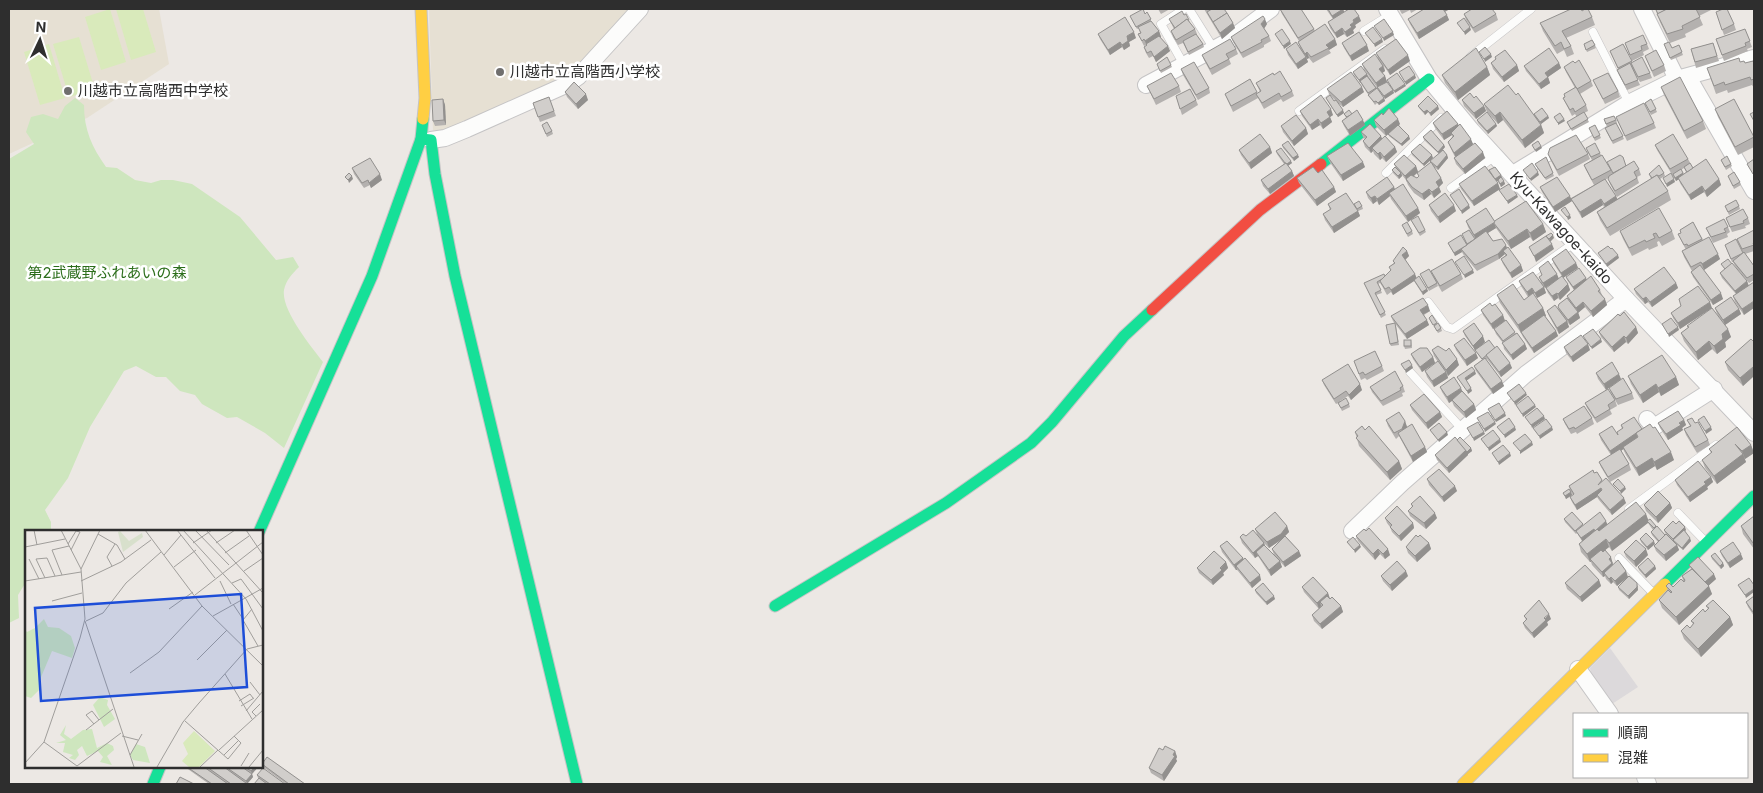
<svg xmlns="http://www.w3.org/2000/svg" width="1763" height="793" font-family="Inter,'Noto Sans JP',sans-serif">
	<style>
		.industrial { fill: #dcd9db }
		.education { fill: #e6e0d3 }
		.green { fill: #cee6be }
		.pitch { fill: #d9eabb }
		.lines { fill: none; stroke-linecap: round; stroke-linejoin: round }
		.lane-casing { stroke: #c5c4c5; stroke-width: 9 }
		.street-casing { stroke: #c5c4c5; stroke-width: 18 }
		.fast-casing { stroke: #c5c4c5; stroke-width: 13 }
		.slow-casing { stroke: #c5c4c5; stroke-width: 13 }
		.jam-casing { stroke: #c5c4c5; stroke-width: 13 }
		.lane { stroke: #fcfcfb; stroke-width: 8 }
		.street { stroke: #fcfcfb; stroke-width: 16 }
		.fast { stroke: #16e098; stroke-width: 11 }
		.slow { stroke: #ffcf43; stroke-width: 11 }
		.jam { stroke: #f24e42; stroke-width: 11 }
		.wall { fill: #b4b1af; fill-rule: evenodd }
		.shaded-wall { fill: #92908e }
		.building { fill: #d1cecb; stroke: #92908e }
		.poi-dot { fill: #706f6e; stroke: #fff; stroke-width: 2 }
		.labels { text-anchor: middle; stroke-width: 5; stroke-linejoin: round; paint-order: stroke }
		.poi-label { font-size: 15px; fill: #2e2e2e; stroke: #fff; text-anchor: start }
		.street-label { font-size: 15px; fill: #2e2e2e; stroke: #fff }
		.park-label { font-size: 15px; fill: #2c6e1b; stroke: #fff }
		.inset-road { fill: none; stroke: #a09e9b; stroke-width: 1 }
		.view { fill: #1d4ed8; fill-opacity: 0.15; stroke: #1d4ed8; stroke-width: 2.5 }
		.inset-edge { fill: none; stroke: #2e2e2e; stroke-width: 2.5 }
	</style>
	<rect width="100%" height="100%" fill="#ece8e4"/>
	<path class="industrial" d="M1610,648L1638,687L1612,704L1591,673L1590,668Z"/>
	<g class="education">
		<path d="M9,9H159L169,64L87,118L9,154Z"/>
		<path d="M429,9H630L575,68L564,76L503,105L444,130H433Z"/>
	</g>
	<path class="green" d="M75,98L84,105C84,130 92,147 106,167L117,168L135,180L151,183L161,180H173L192,184L240,217L276,260L293,257L299,267C292,274 286,280 284,290C281,310 311,346 323,362L284,448L265,433L237,417L227,418L202,404L195,395L180,391L166,377H156L136,366L124,371L90,427L68,478L45,510L51,522V532H26V582L18,595L19,618L9,623V159L34,144L26,132L31,117L43,114L58,119L65,106Z"/>
	<g class="pitch">
		<path d="M110,9L126,62L101,70L85,17Z"/>
		<path d="M116,9H143L156,52L131,60Z"/>
		<path d="M79,37L95,90L69,97L53,44Z"/>
		<path d="M49,44L65,98L40,105L24,52Z"/>
	</g>
	<g class="lines">
		<defs>
			<g id="lane">
				<path d="M1189,9L1214,49"/>
				<path d="M1364,31L1390,15"/>
				<path d="M1593,32L1629,103"/>
				<path d="M1470,57L1531,9"/>
				<path d="M1184,65L1161,24L1184,9"/>
				<path d="M1299,111L1385,49"/>
				<path d="M1386,173L1441,118"/>
				<path d="M1451,188L1495,156"/>
				<path d="M1428,302L1447,327L1453,329L1574,243"/>
				<path d="M1410,372L1463,430"/>
				<path d="M1629,509L1716,445"/>
				<path d="M1678,513L1705,541"/>
				<path d="M1619,558L1653,593"/>
			</g>
			<g id="street">
				<path d="M1387,9L1429,79L1472,131L1626,299L1754,433"/>
				<path d="M1642,9L1677,79"/>
				<path d="M1688,77L1754,191"/>
				<path d="M1146,85L1227,42L1271,9"/>
				<path d="M431,140L445,138L467,129L568,84L578,77L640,9"/>
				<path d="M1513,174L1629,103L1677,79L1754,58"/>
				<path d="M1647,419L1654,427L1714,389"/>
				<path d="M1352,531L1402,483L1526,374L1626,299"/>
				<path d="M1578,669L1610,714"/>
				<path d="M1645,777L1648,784"/>
			</g>
			<g id="fast">
				<path d="M421,139L431,140L435,174L455,276L577,784"/>
				<path d="M1321,164L1429,79"/>
				<path d="M259,532L372,276L421,139L423,119"/>
				<path d="M1665,584L1754,496"/>
				<path d="M775,606L946,503L1031,443L1052,422L1124,336L1152,310"/>
				<path d="M153,784L160,767"/>
			</g>
			<g id="slow">
				<path d="M421,9L425,98L423,119"/>
				<path d="M1463,784L1665,584"/>
			</g>
			<path id="jam" d="M1152,310L1260,210L1321,164"/>
		</defs>
		<use href="#lane" class="lane-casing"/>
		<use href="#street" class="street-casing"/>
		<use href="#fast" class="fast-casing"/>
		<use href="#slow" class="slow-casing"/>
		<use href="#jam" class="jam-casing"/>
		<use href="#lane" class="lane"/>
		<use href="#street" class="street"/>
		<use href="#fast" class="fast"/>
		<use href="#slow" class="slow"/>
		<use href="#jam" class="jam"/>
	</g>
	<g class="wall">
		<path d="M1158,9H1170L1161,14Z"/>
		<path d="M1204,9H1224L1233,23L1235,28L1222,39Z"/>
		<path d="M1280,9L1314,29L1315,31L1335,39L1337,45L1329,50L1331,53L1313,63L1309,58L1307,59L1306,57L1308,62L1298,69L1288,55L1286,49L1300,47L1298,42L1299,41L1282,14Z"/>
		<path d="M1326,9H1343L1344,12L1361,21L1355,25L1356,27L1353,30L1354,33L1347,37L1344,34L1337,38L1330,28L1328,22L1333,19Z"/>
		<path d="M1399,9H1418L1411,13L1410,10L1402,14Z"/>
		<path d="M1424,9H1448V10L1445,12L1449,20L1419,39L1410,24L1408,19Z"/>
		<path d="M1659,9H1713L1699,16L1703,25L1685,34L1686,37L1670,43L1660,22L1657,14L1656,10Z"/>
		<path d="M1582,11L1592,17L1595,25L1566,38L1571,46L1574,54L1567,57L1564,50L1557,54L1543,31L1540,23Z"/>
		<path d="M1716,12L1734,24L1736,30L1724,35Z"/>
		<path d="M1145,14L1151,19V21L1159,31L1161,37H1160L1170,51L1156,62L1153,56L1149,58L1146,53L1144,47L1146,46V45L1144,46L1138,34L1140,33L1139,28L1137,29L1130,16Z"/>
		<path d="M1464,14H1496L1498,20L1475,33L1466,20Z"/>
		<path d="M1184,15L1189,20L1190,23L1195,29L1197,34L1196,35L1203,44L1204,47L1189,55L1183,43L1178,45L1173,37L1171,31L1174,29L1169,19Z"/>
		<path d="M1267,24L1264,29L1269,36L1271,41L1264,45V47L1243,58L1233,42L1231,37Z"/>
		<path d="M1745,29L1752,47L1747,49L1748,51L1724,61L1716,39Z"/>
		<path d="M1098,34L1136,38L1129,42L1130,46L1124,50L1122,47L1110,55L1100,39Z"/>
		<path d="M1592,40L1596,48L1587,52L1584,44Z"/>
		<path d="M1342,43L1369,51L1352,61L1344,48Z"/>
		<path d="M1625,43L1647,44L1649,49L1643,52L1644,55L1632,61Z"/>
		<path d="M1713,43L1719,61L1696,68L1691,49Z"/>
		<path d="M1623,44L1632,62L1650,73L1652,78L1640,82L1632,68L1640,85L1627,90L1619,75L1617,70L1618,69L1610,51Z"/>
		<path d="M1664,44L1672,48L1679,45L1683,55L1671,60Z"/>
		<path d="M1236,49L1238,54L1229,59L1231,64L1212,75L1204,60L1202,55Z"/>
		<path d="M1376,53L1410,61L1390,75L1384,66L1385,71L1382,73L1385,76L1387,82L1384,84L1394,93L1385,99L1364,69L1362,64L1378,58Z"/>
		<path d="M1645,56L1664,65L1666,71L1654,77Z"/>
		<path d="M1495,57L1517,65L1519,71L1504,82L1493,69L1491,63L1495,60Z"/>
		<path d="M1740,62L1745,63L1754,64V88L1752,85L1728,93L1727,90L1716,94L1707,68Z"/>
		<path d="M1559,63L1561,68L1548,77L1550,83L1541,89L1526,71L1524,66Z"/>
		<path d="M1157,64L1171,65L1172,67L1161,73Z"/>
		<path d="M1487,67L1490,75L1458,100L1445,83L1442,75Z"/>
		<path d="M1564,67L1591,81L1593,86L1580,94L1586,105L1588,111L1584,113L1589,122L1572,131L1567,122L1577,117L1575,114L1572,116L1563,98L1565,97L1564,94L1575,88L1566,72Z"/>
		<path d="M1181,69L1209,88L1210,93L1198,100L1183,75Z"/>
		<path d="M1353,72L1367,74L1384,98L1385,101L1379,105L1377,103L1375,105L1360,82L1354,75Z"/>
		<path d="M1274,75L1292,91L1294,96L1283,102L1281,99L1264,109L1258,98L1233,112L1225,94L1250,79L1257,93L1260,92L1256,83Z"/>
		<path d="M1593,80L1618,91L1620,97L1605,104Z"/>
		<path d="M1147,86H1179L1181,92L1156,105Z"/>
		<path d="M1661,87L1703,121L1706,129L1687,139L1664,95Z"/>
		<path d="M1327,89L1364,92L1343,107L1338,103L1344,113L1338,117L1327,100L1326,98L1334,101L1335,100L1329,94Z"/>
		<path d="M565,92L588,100L578,109L567,97Z"/>
		<path d="M1176,96L1196,100L1198,105L1182,115Z"/>
		<path d="M549,97L556,116L540,122L533,103Z"/>
		<path d="M1474,98L1484,106L1486,111L1476,119L1464,106L1462,100Z"/>
		<path d="M443,99L445,105L446,125L435,126L433,121Z"/>
		<path d="M1651,99L1657,112L1651,115L1645,103Z"/>
		<path d="M1484,104L1534,115L1548,116L1549,118L1541,124L1544,133L1525,148L1503,120L1498,124L1487,112Z"/>
		<path d="M1418,106L1439,109L1431,116L1428,112L1425,115L1419,108Z"/>
		<path d="M1715,109L1754,137V147L1738,155L1718,117Z"/>
		<path d="M1300,111L1333,115L1330,117L1332,122L1323,129L1320,125L1312,130L1302,116Z"/>
		<path d="M1344,114L1365,125L1350,136L1344,126L1342,121L1346,118Z"/>
		<path d="M1383,115L1400,124L1399,125L1410,139L1402,146L1389,136L1388,134L1389,133L1386,136L1376,126L1374,120Z"/>
		<path d="M1614,116L1617,123H1616L1624,139L1613,144L1606,131L1607,127L1604,119Z"/>
		<path d="M1616,117L1654,123L1656,128L1627,141Z"/>
		<path d="M1477,120L1496,124L1497,126L1488,134L1478,123Z"/>
		<path d="M1433,123L1458,124L1473,144L1470,147L1485,158L1465,174L1456,164L1454,158L1455,157L1450,147L1448,142L1452,137V135L1444,140L1435,128Z"/>
		<path d="M1595,125L1601,138L1595,141L1589,128Z"/>
		<path d="M1281,126L1306,128L1308,134L1294,146L1283,132Z"/>
		<path d="M543,127L552,131L553,134L547,137Z"/>
		<path d="M1361,132L1382,138L1395,147L1397,152L1386,162L1382,158L1380,160L1374,154L1373,151L1371,153L1365,147L1363,141L1365,139L1363,137Z"/>
		<path d="M1423,137L1444,145L1445,147L1440,153L1447,155L1448,158L1438,170L1433,166L1441,178L1443,183L1439,187L1441,192L1434,198L1431,194L1424,200L1414,193L1408,185L1406,180L1402,175V176L1399,179L1393,173L1392,170L1396,168L1394,164L1416,166L1418,172L1414,176L1417,178L1419,176L1417,173L1431,162L1430,161L1439,154L1424,140Z"/>
		<path d="M1282,145L1299,157L1294,161L1283,148Z"/>
		<path d="M1655,145L1688,159L1693,168L1719,179L1721,185L1707,197L1704,192L1691,200L1680,183L1679,179L1676,181L1657,150ZM1684,168L1686,172L1684,174L1681,170Z"/>
		<path d="M1270,147L1272,153L1251,169L1241,155L1239,150Z"/>
		<path d="M1276,151L1292,163L1288,166L1292,171L1294,176L1270,194L1263,186L1261,180L1284,164L1277,154Z"/>
		<path d="M1587,151L1600,153L1601,155L1607,164L1626,166L1639,169L1641,175L1637,177L1639,183L1617,197L1610,184L1608,179V178L1605,180L1616,196L1617,199L1651,179L1649,174L1664,173L1665,176L1660,179L1668,191L1671,200L1610,236L1600,220L1597,212L1604,207L1603,205L1582,218L1572,201L1555,212L1542,192L1540,187L1571,198L1594,185L1586,170L1584,165L1592,160Z"/>
		<path d="M1411,152L1433,158L1424,166L1412,155Z"/>
		<path d="M1548,154H1588L1590,159L1559,176L1550,159Z"/>
		<path d="M1327,156L1365,167L1343,181L1329,161Z"/>
		<path d="M1546,157L1554,176L1546,180L1536,166L1535,164Z"/>
		<path d="M1721,160L1731,164L1732,166L1726,170Z"/>
		<path d="M352,168L382,180L371,188L370,185L364,188L354,174Z"/>
		<path d="M1489,171L1501,175L1505,184L1501,187L1498,181H1496L1500,189L1474,206L1461,189L1459,184Z"/>
		<path d="M1318,173L1334,187L1336,192L1317,206L1299,183L1297,178Z"/>
		<path d="M1728,176L1740,182L1741,185L1734,189Z"/>
		<path d="M1394,187L1395,190L1418,208L1420,213L1408,222L1391,199L1390,196L1379,205L1377,201L1373,204L1368,198L1366,192Z"/>
		<path d="M1328,204L1355,206L1354,204L1362,206L1363,209L1358,211L1360,216L1334,233L1325,220L1323,214L1330,210Z"/>
		<path d="M1429,205L1456,211L1440,223L1431,211Z"/>
		<path d="M1725,206H1739L1740,209L1729,215Z"/>
		<path d="M1726,218H1748L1750,224L1745,226L1746,228L1732,232Z"/>
		<path d="M1411,220L1425,230L1426,232L1420,236Z"/>
		<path d="M1466,221L1495,222L1543,224L1546,232L1533,241L1530,237L1511,249L1496,228L1488,233L1493,241L1507,248L1521,265L1523,271L1512,278L1503,264L1501,259L1505,256V254L1499,259L1477,271L1463,254L1462,252L1455,256L1448,243L1467,245L1462,234L1475,239L1468,227Z"/>
		<path d="M1693,222L1703,240L1720,259L1704,270L1703,268H1702L1723,299L1713,305L1693,277L1691,272L1692,271L1684,257L1682,251L1686,250L1678,234L1681,233L1680,230Z"/>
		<path d="M1402,225L1412,231L1413,234L1408,237Z"/>
		<path d="M1728,227L1730,232L1727,234L1728,237L1713,243L1706,228Z"/>
		<path d="M1620,231H1672L1675,239L1662,246L1659,241L1657,242L1658,246L1649,250L1648,248L1632,256L1623,239Z"/>
		<path d="M1754,232V251L1745,254L1754,266V280L1749,283L1735,266L1733,262H1732L1725,245L1743,253L1737,239Z"/>
		<path d="M1407,251L1409,256L1405,260L1415,274L1416,278L1427,289L1428,291L1423,295L1414,281L1393,295L1391,292L1387,295L1382,286L1380,283L1378,284L1382,293L1376,295L1386,315L1381,318L1364,283L1385,276L1391,271L1389,267L1394,263L1393,261Z"/>
		<path d="M1552,259L1576,263L1578,268L1563,278L1554,264Z"/>
		<path d="M1721,264L1747,281L1749,286L1744,315L1735,302L1733,296L1736,294L1722,278L1720,273L1725,269Z"/>
		<path d="M1431,271L1461,274L1463,279L1442,292L1435,280L1438,286L1429,291L1420,274L1433,276Z"/>
		<path d="M1539,277L1558,279L1568,284L1570,290L1560,300L1558,298L1554,301L1548,293L1546,288L1556,281L1545,288L1543,286L1546,293L1537,298L1534,293L1533,294L1543,308L1546,316H1545L1556,331L1558,336L1534,353L1523,337L1521,333L1500,303L1497,295L1524,300L1528,297L1521,286L1519,281L1541,282Z"/>
		<path d="M1566,277L1586,278L1587,280L1600,290L1602,295L1607,305L1593,317L1585,307L1578,313L1580,318L1570,325L1567,322L1569,327L1559,334L1549,316L1547,311H1559L1558,307L1568,300L1567,296L1574,290L1567,280Z"/>
		<path d="M1676,283L1678,288L1652,307L1648,302L1645,304L1636,294L1634,289Z"/>
		<path d="M1492,306L1503,315L1505,321L1493,329L1483,315L1481,310Z"/>
		<path d="M1712,308L1680,329L1673,318L1671,313Z"/>
		<path d="M1715,308L1739,309L1741,314L1725,325L1731,337L1725,342L1726,347L1717,354L1712,349L1698,360L1684,341L1681,333L1688,328L1687,326L1722,322L1717,314Z"/>
		<path d="M1430,311L1424,315L1429,325L1407,339L1393,321L1391,316Z"/>
		<path d="M1620,316L1636,327L1638,333L1628,344L1626,342L1614,352L1601,337L1599,332Z"/>
		<path d="M1429,318L1441,328L1442,331L1438,333Z"/>
		<path d="M1396,326L1399,345L1391,346L1390,344Z"/>
		<path d="M1494,329L1516,333L1525,344L1527,349L1513,360L1504,349L1503,343L1496,334Z"/>
		<path d="M1463,331L1485,342L1482,345L1495,348L1512,368L1501,377L1487,359H1486L1504,386L1493,394L1476,371L1474,366L1482,360L1465,336Z"/>
		<path d="M1411,340L1412,348L1405,349L1404,346Z"/>
		<path d="M1754,342V376L1743,386L1728,370L1725,362Z"/>
		<path d="M1454,345L1478,358L1467,366L1456,350Z"/>
		<path d="M1564,347L1590,350L1573,362L1566,353Z"/>
		<path d="M1432,350L1459,365L1448,376L1447,373L1448,378L1434,387L1427,377L1425,371L1438,362L1434,356Z"/>
		<path d="M1411,354L1433,357L1435,363L1422,372L1413,359Z"/>
		<path d="M1354,361L1382,366L1384,371L1367,380L1365,378L1361,380Z"/>
		<path d="M1596,373L1621,379L1632,393L1634,399L1618,405L1611,393L1609,388L1621,379L1606,390L1598,379Z"/>
		<path d="M1628,376L1676,377L1679,385L1661,396L1659,392L1643,403L1631,384Z"/>
		<path d="M1322,380L1362,390L1351,400L1348,396L1340,401L1349,404L1350,407L1342,411L1338,403L1336,404L1324,385Z"/>
		<path d="M1403,386L1405,392L1402,393L1403,396L1383,406L1372,392L1370,387Z"/>
		<path d="M1440,387L1463,392L1474,404L1476,410L1466,418L1454,406L1452,401L1449,403L1442,392Z"/>
		<path d="M1615,400L1617,406L1610,410L1612,414L1597,423L1587,408L1585,403Z"/>
		<path d="M1410,405L1440,412L1442,417L1428,429L1412,410Z"/>
		<path d="M1592,418L1594,424L1577,434L1576,432L1571,434L1565,424L1563,419Z"/>
		<path d="M1386,420L1405,421L1407,427L1406,428L1425,447L1427,452L1413,462L1399,436L1396,439L1388,426Z"/>
		<path d="M1684,420L1686,425L1682,428L1683,430L1668,440L1660,428L1658,423Z"/>
		<path d="M1687,420L1708,440L1710,445L1697,453L1686,435L1684,429L1690,426Z"/>
		<path d="M1621,425L1643,429L1674,460L1657,470L1655,466L1639,476L1626,455L1623,449L1621,451L1629,464L1631,470L1610,482L1601,467L1599,462L1611,455L1601,440L1599,434L1618,435L1622,429Z"/>
		<path d="M1355,432L1399,461L1402,469L1390,480L1359,446Z"/>
		<path d="M1457,440L1471,448L1472,451L1468,454V455L1449,473L1437,460L1435,455Z"/>
		<path d="M1751,445L1754,453L1745,459L1744,458L1746,462L1717,484L1705,468L1702,460L1711,453L1709,449Z"/>
		<path d="M1594,473L1626,503L1612,515L1599,500L1597,497L1577,510L1572,502L1570,497L1573,495L1571,492L1572,495L1566,499L1563,493L1570,491L1569,486Z"/>
		<path d="M1711,477L1713,482L1707,487L1708,489L1690,502L1677,485L1675,480Z"/>
		<path d="M1427,479L1457,491L1444,502L1429,485Z"/>
		<path d="M1670,503L1672,508L1658,523L1646,511L1644,505Z"/>
		<path d="M1411,504L1437,518L1426,529L1410,516L1408,511L1412,507Z"/>
		<path d="M1646,514L1648,521L1657,527L1665,535L1674,542L1665,533L1664,530L1676,524L1686,530L1685,531L1691,541L1683,550L1677,545L1679,550L1666,561L1656,551L1654,546L1658,542L1652,535L1651,532L1653,530L1648,523L1612,551L1609,547L1605,550L1613,563L1612,564L1613,565L1628,577L1617,586L1613,582L1611,584L1606,579L1605,576L1603,577L1592,565L1591,562H1590L1581,552L1579,544L1582,541L1577,533L1576,534L1565,522L1564,519L1583,524V525H1607Z"/>
		<path d="M1754,516V549L1743,534L1741,526Z"/>
		<path d="M1385,518L1413,523L1414,528L1401,541L1392,532L1390,527L1387,523Z"/>
		<path d="M1287,526L1289,532L1285,536L1299,551L1301,556L1285,567L1274,555L1272,549L1280,541L1269,548L1264,543L1266,548L1282,567L1271,576L1258,556L1255,558L1242,543L1240,537L1257,534L1255,529Z"/>
		<path d="M1356,536L1390,555L1385,559L1380,554L1375,560L1358,541Z"/>
		<path d="M1418,537L1429,543L1431,549L1417,562L1408,553L1406,547Z"/>
		<path d="M1640,539L1655,544L1648,550L1641,542Z"/>
		<path d="M1220,546L1244,559L1261,580L1252,588L1238,571L1237,570H1236L1222,552Z"/>
		<path d="M1720,551L1743,559L1730,568L1722,556Z"/>
		<path d="M1624,552L1648,555L1636,567L1626,557Z"/>
		<path d="M1711,556L1723,563L1724,566L1721,569L1712,559Z"/>
		<path d="M1226,562L1228,568L1223,573L1224,575L1213,585L1199,573L1197,568Z"/>
		<path d="M1689,565L1716,579L1708,586L1712,594L1679,625L1662,608L1659,600L1668,590L1666,586L1673,587L1683,581L1682,576L1691,569Z"/>
		<path d="M1655,566L1656,569L1646,578L1639,570L1638,567Z"/>
		<path d="M1381,576H1408L1392,591L1383,581Z"/>
		<path d="M1599,580L1601,586L1582,602L1567,589L1565,583Z"/>
		<path d="M1638,586V590L1629,599L1619,590L1618,587Z"/>
		<path d="M1302,587L1328,593L1330,599L1341,606L1343,612L1322,629L1314,621L1312,615L1319,609L1304,592Z"/>
		<path d="M1255,590L1275,599L1267,605L1256,593Z"/>
		<path d="M1754,596V616L1748,607L1746,602Z"/>
		<path d="M1706,606L1730,617L1733,625L1701,657L1684,639L1681,631L1690,628L1693,624L1691,621L1708,609Z"/>
		<path d="M1524,616L1551,619L1547,622L1548,625L1534,638L1525,628L1523,623L1526,620Z"/>
		<path d="M1163,750L1175,751L1177,757L1176,759L1177,761L1164,781L1151,773L1149,768Z"/>
		<path d="M262,764L305,784H286L263,767Z"/>
		<path d="M185,767H204L228,784H209Z"/>
		<path d="M204,767H242L252,774L253,777L247,784L246,783L247,784H228Z"/>
		<path d="M242,767H258L252,774Z"/>
		<path d="M257,775L285,784H267L258,778Z"/>
	</g>
	<g class="shaded-wall">
		<path d="M1343,9L1345,14L1334,21L1332,16Z"/>
		<path d="M1442,9H1448V10L1444,12Z"/>
		<path d="M1447,15L1449,20L1419,39L1417,33Z"/>
		<path d="M1359,16L1361,21L1355,25L1356,27L1353,30L1354,33L1347,37L1345,32L1350,25L1353,20Z"/>
		<path d="M1265,19L1267,24L1263,30L1261,24Z"/>
		<path d="M1233,23L1235,28L1222,39L1220,33Z"/>
		<path d="M1470,27L1471,30L1465,35L1464,32Z"/>
		<path d="M1342,28L1344,34L1337,38L1335,33Z"/>
		<path d="M1159,31L1161,37L1147,47L1145,41Z"/>
		<path d="M1134,32L1136,38L1129,42L1130,46L1124,50L1122,45L1127,36Z"/>
		<path d="M1393,32L1394,35L1384,41L1383,38Z"/>
		<path d="M1335,39L1337,45L1329,50L1326,45Z"/>
		<path d="M1382,39L1383,42L1375,47L1374,44Z"/>
		<path d="M1290,41L1291,44L1284,49L1283,46Z"/>
		<path d="M1120,42L1122,47L1110,55L1108,50Z"/>
		<path d="M1367,45L1369,51L1352,61L1350,56Z"/>
		<path d="M1168,46L1170,51L1156,62L1154,57Z"/>
		<path d="M1307,52L1309,58L1307,59L1305,54Z"/>
		<path d="M1491,54L1492,57L1485,62L1484,59Z"/>
		<path d="M1408,55L1410,61L1390,75L1388,70Z"/>
		<path d="M1306,57L1308,62L1298,69L1296,64Z"/>
		<path d="M1559,63L1561,68L1548,77L1550,83L1541,89L1539,84L1545,73Z"/>
		<path d="M1517,65L1519,71L1504,82L1502,77Z"/>
		<path d="M1383,66L1385,71L1381,74L1379,69Z"/>
		<path d="M1487,67L1490,75L1458,100L1455,92Z"/>
		<path d="M1367,74L1368,77L1360,83L1359,80Z"/>
		<path d="M1415,75L1416,78L1406,85L1405,82Z"/>
		<path d="M1385,76L1387,82L1378,88L1376,83Z"/>
		<path d="M1405,84L1406,86L1395,93L1394,91Z"/>
		<path d="M1362,87L1364,92L1343,107L1341,102Z"/>
		<path d="M1393,90L1394,93L1385,99L1384,96Z"/>
		<path d="M586,94L588,100L578,109L576,104Z"/>
		<path d="M1384,98L1385,101L1379,105L1378,103Z"/>
		<path d="M443,99L445,105L446,125L444,120Z"/>
		<path d="M1438,106L1439,109L1431,116L1430,113Z"/>
		<path d="M1484,106L1486,111L1476,119L1474,113Z"/>
		<path d="M1331,109L1333,115L1330,117L1332,122L1323,129L1321,123L1327,112Z"/>
		<path d="M1343,110L1344,113L1338,117L1337,115Z"/>
		<path d="M1427,110L1428,112L1425,115L1424,112Z"/>
		<path d="M1500,112L1503,120L1498,124L1495,116Z"/>
		<path d="M1548,116L1549,118L1541,124L1540,122Z"/>
		<path d="M1318,119L1320,125L1312,130L1310,125Z"/>
		<path d="M1398,119L1400,124L1386,136L1384,130Z"/>
		<path d="M1564,119L1565,121L1558,125V123Z"/>
		<path d="M1363,120L1365,125L1350,136L1348,130Z"/>
		<path d="M1458,124L1460,130L1451,133L1452,135L1444,140L1442,134Z"/>
		<path d="M1496,124L1497,126L1488,134L1487,131Z"/>
		<path d="M1541,125L1544,133L1525,148L1522,140Z"/>
		<path d="M1306,128L1308,134L1294,146L1292,141Z"/>
		<path d="M1381,136L1383,141L1372,148L1373,151L1371,153L1369,148Z"/>
		<path d="M1409,136L1410,139L1402,146L1401,144Z"/>
		<path d="M1471,139L1473,144L1456,158L1454,153Z"/>
		<path d="M1444,145L1445,147L1439,154L1438,152Z"/>
		<path d="M1541,146L1542,148L1536,152L1535,150Z"/>
		<path d="M1270,147L1272,153L1251,169L1249,163Z"/>
		<path d="M1395,147L1397,152L1386,162L1384,157Z"/>
		<path d="M1380,152L1382,158L1380,160L1378,154Z"/>
		<path d="M1483,152L1485,158L1465,174L1463,169Z"/>
		<path d="M1298,155L1299,157L1294,161L1293,158Z"/>
		<path d="M1432,155L1433,158L1424,166L1423,164Z"/>
		<path d="M1447,155L1448,158L1438,170L1437,167Z"/>
		<path d="M1291,161L1292,163L1286,167L1285,164Z"/>
		<path d="M1363,162L1365,167L1343,181L1341,175Z"/>
		<path d="M1416,166L1418,172L1407,182L1405,176Z"/>
		<path d="M1292,171L1294,176L1270,194L1268,189Z"/>
		<path d="M1538,172L1539,175L1531,181L1530,179Z"/>
		<path d="M1401,173L1402,176L1399,179L1398,176Z"/>
		<path d="M1683,173L1684,176L1676,181L1675,178Z"/>
		<path d="M380,174L382,180L371,188L369,183Z"/>
		<path d="M1501,175L1502,178L1496,182L1495,179Z"/>
		<path d="M352,176L353,179L349,183L348,180Z"/>
		<path d="M1441,178L1443,183L1438,188L1436,182Z"/>
		<path d="M1674,179L1675,182L1667,187L1666,184Z"/>
		<path d="M1719,179L1721,185L1707,197L1705,191Z"/>
		<path d="M1504,181L1505,184L1501,187L1500,184Z"/>
		<path d="M1498,183L1500,189L1474,206L1472,201Z"/>
		<path d="M1702,186L1704,192L1691,200L1689,195Z"/>
		<path d="M1334,187L1336,192L1317,206L1315,200Z"/>
		<path d="M1394,187L1396,192L1389,193L1390,196L1379,205L1377,199Z"/>
		<path d="M1439,187L1441,192L1434,198L1432,192Z"/>
		<path d="M1429,189L1431,194L1424,200L1422,194Z"/>
		<path d="M1517,195L1518,197L1508,204L1507,201Z"/>
		<path d="M1375,196L1377,201L1373,204L1371,198Z"/>
		<path d="M1570,196L1572,201L1555,212L1553,207Z"/>
		<path d="M1616,196L1618,201L1606,209L1604,204Z"/>
		<path d="M1601,199L1603,205L1582,218L1580,212Z"/>
		<path d="M1454,205L1456,211L1440,223L1438,217Z"/>
		<path d="M1469,205L1470,208L1462,214L1461,211Z"/>
		<path d="M1418,208L1420,213L1408,222L1406,216Z"/>
		<path d="M1358,211L1360,216L1334,233L1332,227Z"/>
		<path d="M1570,215L1571,218L1568,220L1567,217Z"/>
		<path d="M1494,223L1496,228L1476,240L1474,235Z"/>
		<path d="M1543,224L1546,232L1533,241L1530,233Z"/>
		<path d="M1527,229L1530,237L1511,249L1508,241Z"/>
		<path d="M1553,235L1554,238L1550,242L1549,239Z"/>
		<path d="M1552,244L1554,249L1536,262L1534,256Z"/>
		<path d="M1506,245L1508,251H1503L1505,254L1499,259L1498,254Z"/>
		<path d="M1461,249L1462,252L1455,256L1454,253Z"/>
		<path d="M1407,251L1409,256L1404,261L1402,255Z"/>
		<path d="M1718,254L1720,259L1704,270L1702,264Z"/>
		<path d="M1618,255L1619,258L1607,267L1606,264Z"/>
		<path d="M1576,263L1578,268L1563,278L1561,273Z"/>
		<path d="M1521,265L1523,271L1512,278L1510,273Z"/>
		<path d="M1473,270L1474,273L1465,278L1464,275Z"/>
		<path d="M1415,274L1417,279L1393,295L1391,290Z"/>
		<path d="M1557,274L1559,279L1545,288L1543,283Z"/>
		<path d="M1586,278L1587,281L1574,290L1573,287Z"/>
		<path d="M1747,281L1749,287L1737,296L1735,291Z"/>
		<path d="M1676,283L1678,288L1652,307L1650,302Z"/>
		<path d="M1568,284L1570,290L1560,300L1558,294Z"/>
		<path d="M1544,287L1546,293L1537,298L1535,293Z"/>
		<path d="M1532,288L1534,293L1529,297L1527,292Z"/>
		<path d="M1427,289L1428,291L1423,295L1422,292Z"/>
		<path d="M1557,293L1558,298L1554,301L1552,296Z"/>
		<path d="M1721,293L1723,299L1713,305L1711,300Z"/>
		<path d="M1646,297L1648,302L1645,304L1643,299Z"/>
		<path d="M1605,299L1607,305L1593,317L1591,311Z"/>
		<path d="M1754,301V308L1744,315L1742,309Z"/>
		<path d="M1583,302L1585,307L1578,313L1576,308Z"/>
		<path d="M1710,302L1712,308L1680,329L1678,323Z"/>
		<path d="M1428,305L1430,311L1422,315L1420,310Z"/>
		<path d="M1543,308L1546,316L1521,333L1518,325Z"/>
		<path d="M1739,309L1741,314L1725,325L1723,320Z"/>
		<path d="M1578,312L1580,318L1570,325L1568,320Z"/>
		<path d="M1503,315L1505,321L1493,329L1491,324Z"/>
		<path d="M1427,320L1429,325L1407,339L1405,334Z"/>
		<path d="M1567,321L1569,327L1559,334L1557,328Z"/>
		<path d="M1636,327L1638,333L1628,344L1626,338Z"/>
		<path d="M1678,327L1679,330L1669,337L1668,334Z"/>
		<path d="M1728,329L1731,337L1725,342L1726,347L1717,354L1714,346L1722,334Z"/>
		<path d="M1556,331L1558,336L1534,353L1532,348Z"/>
		<path d="M1483,336L1485,342L1475,351L1473,346Z"/>
		<path d="M1624,336L1626,342L1614,352L1612,347Z"/>
		<path d="M1601,339L1602,342L1592,349L1591,347Z"/>
		<path d="M1709,341L1712,349L1698,360L1696,352Z"/>
		<path d="M1525,344L1527,349L1513,360L1511,355Z"/>
		<path d="M1588,344L1590,350L1573,362L1571,357Z"/>
		<path d="M1476,353L1478,358L1467,366L1465,360Z"/>
		<path d="M1433,357L1435,363L1422,372L1420,367Z"/>
		<path d="M1457,359L1459,365L1448,376L1446,370Z"/>
		<path d="M1510,363L1512,368L1501,377L1499,372Z"/>
		<path d="M1412,365L1413,368L1406,373L1405,370Z"/>
		<path d="M1753,367L1754,371V376L1743,386L1740,378Z"/>
		<path d="M1475,371L1476,374L1466,381L1465,378Z"/>
		<path d="M1446,372L1448,378L1434,387L1432,381Z"/>
		<path d="M1619,374L1621,379L1606,390L1604,384Z"/>
		<path d="M1676,377L1679,385L1661,396L1658,388Z"/>
		<path d="M1502,381L1504,386L1493,394L1491,389Z"/>
		<path d="M1360,384L1362,390L1351,400L1349,395Z"/>
		<path d="M1656,384L1659,392L1643,403L1640,395Z"/>
		<path d="M1461,388L1463,393L1449,403L1447,397Z"/>
		<path d="M1471,388L1472,391L1468,394L1467,391Z"/>
		<path d="M1526,393L1527,395L1515,405L1514,402Z"/>
		<path d="M1474,404L1476,410L1466,418L1464,412Z"/>
		<path d="M1535,405L1536,407L1523,417L1522,414Z"/>
		<path d="M1440,412L1442,417L1428,429L1426,423Z"/>
		<path d="M1505,413L1506,416L1496,422L1495,420Z"/>
		<path d="M1544,416L1545,419L1532,428L1531,425Z"/>
		<path d="M1684,420L1686,425L1682,428L1683,430L1668,440L1666,434Z"/>
		<path d="M1405,421L1407,427L1403,434L1402,429Z"/>
		<path d="M1495,422L1496,424L1485,432L1484,429Z"/>
		<path d="M1515,427L1516,430L1505,438L1504,435Z"/>
		<path d="M1552,427L1553,430L1540,439L1539,436Z"/>
		<path d="M1711,427L1712,430L1706,434L1705,431Z"/>
		<path d="M1447,432L1448,435L1439,442L1438,440Z"/>
		<path d="M1484,432L1485,434L1474,441L1473,438Z"/>
		<path d="M1636,433L1638,439L1612,457L1610,451Z"/>
		<path d="M1500,439L1501,442L1489,451L1488,448Z"/>
		<path d="M1532,442L1533,445L1520,454V451Z"/>
		<path d="M1751,445L1754,453L1745,459L1742,451Z"/>
		<path d="M1425,447L1427,452L1413,462L1411,456Z"/>
		<path d="M1471,448L1472,451L1468,454V455L1449,473L1447,468L1466,450Z"/>
		<path d="M1671,452L1674,460L1657,470L1654,462Z"/>
		<path d="M1510,453L1511,456L1499,465L1498,462Z"/>
		<path d="M1743,454L1746,462L1717,484L1714,476Z"/>
		<path d="M1652,458L1655,466L1639,476L1636,468Z"/>
		<path d="M1399,461L1402,469L1390,480L1387,472Z"/>
		<path d="M1711,477L1713,482L1707,487L1708,489L1690,502L1688,497L1704,482Z"/>
		<path d="M1455,486L1457,491L1444,502L1442,497Z"/>
		<path d="M1604,486L1601,489L1603,493L1597,495V497L1577,510L1575,505Z"/>
		<path d="M1625,487L1626,489L1621,494L1620,491Z"/>
		<path d="M1571,492L1572,495L1566,499L1565,496Z"/>
		<path d="M1624,498L1626,503L1612,515L1610,510Z"/>
		<path d="M1670,503L1672,508L1658,523L1656,517Z"/>
		<path d="M1435,513L1437,518L1426,529L1424,523Z"/>
		<path d="M1646,514L1649,522L1612,551L1609,543Z"/>
		<path d="M1606,521L1608,526L1597,536L1595,531Z"/>
		<path d="M1413,523L1414,528L1401,541L1399,536Z"/>
		<path d="M1287,526L1289,532L1282,539L1269,548L1267,542Z"/>
		<path d="M1685,527L1686,530L1675,541L1673,540L1674,542L1673,539Z"/>
		<path d="M1594,529L1596,534L1583,543L1581,538Z"/>
		<path d="M1690,538L1691,541L1683,550L1682,548Z"/>
		<path d="M1606,539L1609,547L1592,561L1590,559L1591,562H1590L1587,554Z"/>
		<path d="M1654,541L1655,544L1648,550L1647,547Z"/>
		<path d="M1264,543L1266,548L1256,552L1258,556L1255,558L1253,553Z"/>
		<path d="M1429,543L1431,549L1417,562L1415,556Z"/>
		<path d="M1360,545L1361,547L1355,553L1354,550Z"/>
		<path d="M1677,545L1679,550L1666,561L1664,555Z"/>
		<path d="M1378,549L1380,554L1375,560L1373,554Z"/>
		<path d="M1388,549L1390,555L1385,559L1383,554Z"/>
		<path d="M1646,549L1648,555L1636,567L1634,561Z"/>
		<path d="M1299,551L1301,556L1285,567L1283,562Z"/>
		<path d="M1741,554L1743,559L1730,568L1728,563Z"/>
		<path d="M1611,557L1614,568L1604,573L1605,576L1603,577L1602,572L1609,559Z"/>
		<path d="M1243,558L1245,563L1236,566L1237,570H1236L1234,565Z"/>
		<path d="M1280,561L1282,567L1271,576L1269,570Z"/>
		<path d="M1226,562L1228,568L1223,573L1224,575L1213,585L1211,580Z"/>
		<path d="M1723,563L1724,566L1721,569L1720,566Z"/>
		<path d="M1655,566L1656,569L1646,578L1645,575Z"/>
		<path d="M1406,571L1408,576L1392,591L1390,585Z"/>
		<path d="M1626,571L1628,577L1617,586L1615,581Z"/>
		<path d="M1714,574L1716,579L1707,587L1705,582Z"/>
		<path d="M1260,575L1261,580L1252,588L1250,583Z"/>
		<path d="M1611,577L1613,582L1611,584L1609,579Z"/>
		<path d="M1599,580L1601,586L1582,602L1580,597Z"/>
		<path d="M1637,583L1638,590L1629,599L1628,596Z"/>
		<path d="M1709,586L1712,594L1679,625L1676,617Z"/>
		<path d="M1754,589V592L1746,598L1745,595Z"/>
		<path d="M1328,593L1330,599L1320,602L1321,606L1319,609L1317,603Z"/>
		<path d="M1274,596L1275,599L1267,605L1266,602Z"/>
		<path d="M1341,606L1343,612L1322,629L1320,624Z"/>
		<path d="M1549,614L1551,619L1547,622L1548,625L1534,638L1532,633Z"/>
		<path d="M1730,617L1733,625L1701,657L1698,649Z"/>
		<path d="M1175,751L1177,757L1176,759L1177,761L1164,781L1162,775Z"/>
		<path d="M255,767H258L252,774L251,771Z"/>
		<path d="M252,774L253,777L247,784L246,781Z"/>
	</g>
	<g class="building">
		<path d="M1143,9L1145,14L1147,12L1151,19L1136,27L1130,16Z"/>
		<path d="M1212,9H1224L1227,13L1213,22L1207,12Z"/>
		<path d="M1280,9H1301L1314,29L1298,38Z"/>
		<path d="M1328,9H1343L1332,16Z"/>
		<path d="M1349,9H1354L1359,16L1353,20L1354,22L1350,25L1352,27L1345,32L1342,28L1335,33L1328,22Z"/>
		<path d="M1424,9H1443L1447,15L1417,33L1408,19Z"/>
		<path d="M1472,9H1492L1496,14L1473,28L1464,14Z"/>
		<path d="M1571,9H1581L1582,11L1585,9H1588L1592,17L1562,31L1571,46L1564,49L1561,42L1555,46L1540,23Z"/>
		<path d="M1659,9H1667L1658,14L1656,10Z"/>
		<path d="M1667,9H1696L1700,17L1682,26L1683,29L1667,34L1657,14Z"/>
		<path d="M1723,9H1727L1734,24L1722,30L1716,12Z"/>
		<path d="M1182,11L1184,15L1186,14L1189,20L1188,21L1187,19L1175,28L1169,19Z"/>
		<path d="M1227,13L1233,23L1220,33L1213,22Z"/>
		<path d="M1263,16L1265,19L1261,24L1269,36L1261,40L1262,42L1241,53L1231,37Z"/>
		<path d="M1125,17L1134,32L1127,36L1128,41L1122,45L1120,42L1108,50L1098,34Z"/>
		<path d="M1464,18L1470,27L1464,32L1457,23Z"/>
		<path d="M1187,19L1195,29L1176,40L1171,31Z"/>
		<path d="M1384,19L1393,32L1383,38L1374,26Z"/>
		<path d="M1151,21L1159,31L1145,41L1144,39L1142,41L1138,34L1141,33L1138,27Z"/>
		<path d="M1325,24L1335,39L1326,45L1329,48L1311,57L1307,52L1305,54L1298,42Z"/>
		<path d="M1373,27L1382,39L1374,44L1365,33Z"/>
		<path d="M1282,29L1290,41L1283,46L1275,34Z"/>
		<path d="M1745,29L1750,41L1745,43L1746,46L1722,55L1716,39Z"/>
		<path d="M1359,32L1367,45L1350,56L1342,43Z"/>
		<path d="M1196,34L1203,44L1188,52L1183,41Z"/>
		<path d="M1643,35L1647,44L1641,46L1642,50L1630,55L1625,43Z"/>
		<path d="M1159,36L1168,46L1154,57L1151,51L1147,53L1144,47L1147,45L1146,44Z"/>
		<path d="M1230,39L1236,49L1226,54L1229,59L1210,69L1202,55Z"/>
		<path d="M1396,39L1408,55L1388,70L1376,53Z"/>
		<path d="M1592,40L1595,45L1586,50L1584,44Z"/>
		<path d="M1296,42L1306,57L1296,64L1286,49Z"/>
		<path d="M1669,42L1672,48L1679,45L1682,52L1670,58L1664,44Z"/>
		<path d="M1713,43L1717,56L1695,62L1691,49Z"/>
		<path d="M1623,44L1632,61L1618,68L1610,51Z"/>
		<path d="M1485,47L1491,54L1484,59L1479,52Z"/>
		<path d="M1476,48L1487,67L1455,92L1442,75Z"/>
		<path d="M1549,48L1559,63L1545,73L1548,77L1539,84L1524,66Z"/>
		<path d="M1505,50L1517,65L1502,77L1491,63L1496,59L1495,57Z"/>
		<path d="M1656,50L1664,65L1652,71L1645,56Z"/>
		<path d="M1375,54L1383,66L1379,69L1385,76L1376,83L1362,64Z"/>
		<path d="M1167,57L1171,65L1160,71L1157,64Z"/>
		<path d="M1642,57L1650,73L1638,77L1631,63Z"/>
		<path d="M1739,58L1740,62L1744,61L1745,63L1753,61L1754,64V79L1751,80L1750,77L1725,85L1724,82L1714,86L1707,68Z"/>
		<path d="M1579,60L1591,81L1577,89L1564,67L1573,61L1575,63Z"/>
		<path d="M1194,62L1209,88L1196,95L1181,69Z"/>
		<path d="M1630,63L1638,80L1625,85L1617,70Z"/>
		<path d="M1361,66L1367,74L1359,80L1353,72Z"/>
		<path d="M1409,66L1415,75L1405,82L1399,72Z"/>
		<path d="M1280,71L1292,91L1281,97L1279,93L1262,103L1256,94L1261,91L1256,83L1273,73L1274,75Z"/>
		<path d="M1351,72L1362,87L1341,102L1327,89Z"/>
		<path d="M1171,73L1179,86L1154,99L1147,86Z"/>
		<path d="M1397,73L1405,84L1394,91L1387,80Z"/>
		<path d="M1608,73L1618,91L1603,99L1593,80Z"/>
		<path d="M1367,76L1376,88L1368,93L1360,81Z"/>
		<path d="M1680,77L1703,121L1684,131L1661,87Z"/>
		<path d="M1250,79L1257,92L1231,106L1225,94Z"/>
		<path d="M574,82L586,94L576,104L565,92Z"/>
		<path d="M1387,82L1393,90L1384,96L1377,87Z"/>
		<path d="M1508,85L1516,95L1518,93L1541,125L1522,140L1500,112L1495,116L1484,104Z"/>
		<path d="M1576,87L1586,105L1575,112L1573,108L1570,110L1563,98L1565,97L1564,94Z"/>
		<path d="M1377,88L1384,98L1378,103L1376,101L1374,102L1368,95Z"/>
		<path d="M1190,89L1196,100L1180,109L1176,96Z"/>
		<path d="M1470,93L1474,98L1476,96L1484,106L1474,113L1462,100Z"/>
		<path d="M1321,95L1331,109L1327,112L1330,117L1321,123L1318,119L1310,125L1300,111Z"/>
		<path d="M1330,95L1334,101L1336,100L1343,110L1337,115L1326,98Z"/>
		<path d="M1428,96L1438,106L1430,113L1427,110L1424,112L1418,106Z"/>
		<path d="M549,97L554,111L538,117L533,103Z"/>
		<path d="M443,99L444,120L433,121L432,100Z"/>
		<path d="M1651,99L1656,109L1650,112L1645,103Z"/>
		<path d="M1734,99L1754,137L1735,147L1715,109Z"/>
		<path d="M1644,103L1654,123L1625,136L1616,117Z"/>
		<path d="M1389,108L1398,119L1384,130L1374,120L1382,113L1383,115Z"/>
		<path d="M1542,108L1548,116L1540,122L1534,114Z"/>
		<path d="M1349,110L1352,114L1347,117L1344,114Z"/>
		<path d="M1357,110L1363,120L1348,130L1342,121Z"/>
		<path d="M1447,111L1458,124L1442,134L1433,123Z"/>
		<path d="M1487,112L1496,124L1487,131L1477,120Z"/>
		<path d="M1584,112L1588,119L1571,129L1567,122Z"/>
		<path d="M1754,112V121L1750,114Z"/>
		<path d="M1560,113L1564,119L1558,123L1554,117Z"/>
		<path d="M1296,115L1306,128L1292,141L1281,126Z"/>
		<path d="M1614,116L1616,120L1606,124L1604,119Z"/>
		<path d="M547,122L552,131L546,134L542,125Z"/>
		<path d="M1616,123L1623,136L1612,141L1605,128Z"/>
		<path d="M1370,124L1381,136L1369,148L1363,141L1367,137L1361,132Z"/>
		<path d="M1460,124L1471,139L1454,153L1448,142L1454,136L1451,133Z"/>
		<path d="M1398,125L1409,136L1401,144L1388,134Z"/>
		<path d="M1595,125L1600,135L1594,138L1589,128Z"/>
		<path d="M1431,130L1444,145L1438,152L1423,137Z"/>
		<path d="M1260,134L1270,147L1249,163L1239,150Z"/>
		<path d="M1673,134L1688,159L1670,169L1655,145Z"/>
		<path d="M1576,135L1588,154L1557,170L1548,154L1550,148Z"/>
		<path d="M1385,136L1395,147L1384,157L1380,152L1378,154L1372,148Z"/>
		<path d="M1288,141L1298,155L1293,158L1282,145Z"/>
		<path d="M1538,141L1541,146L1535,150L1532,145Z"/>
		<path d="M1348,143L1363,162L1341,175L1327,156Z"/>
		<path d="M1475,143L1483,152L1463,169L1454,158Z"/>
		<path d="M1595,143L1600,153L1591,157L1586,148Z"/>
		<path d="M1420,144L1432,155L1423,164L1411,152Z"/>
		<path d="M1281,148L1291,161L1287,164L1286,163H1285L1276,151Z"/>
		<path d="M1443,150L1447,155L1437,167L1430,161Z"/>
		<path d="M1404,155L1416,166L1405,176L1394,164Z"/>
		<path d="M1602,155L1611,170L1592,180L1584,165Z"/>
		<path d="M1620,155L1623,157L1626,166L1613,173L1607,162Z"/>
		<path d="M1727,156L1731,164L1725,167L1721,160Z"/>
		<path d="M1546,157L1553,173L1545,178L1535,164Z"/>
		<path d="M370,158L380,174L369,183L368,180L362,183L352,168Z"/>
		<path d="M1706,159L1719,179L1705,191L1702,186L1689,195L1678,178Z"/>
		<path d="M1754,159V173L1753,174L1747,164Z"/>
		<path d="M1634,161L1639,169L1634,172L1637,178L1615,191L1608,179L1609,176Z"/>
		<path d="M1431,162L1441,178L1436,182L1439,187L1432,192L1429,189L1422,194L1412,187L1406,179L1411,175L1417,178L1419,176L1417,173Z"/>
		<path d="M1286,163L1292,171L1268,189L1261,180Z"/>
		<path d="M1532,163L1538,172L1530,179L1523,170Z"/>
		<path d="M1690,163L1693,168L1687,172L1684,167Z"/>
		<path d="M1659,165L1664,173L1659,176L1657,175L1652,178L1649,174Z"/>
		<path d="M1485,166L1498,183L1472,201L1459,184Z"/>
		<path d="M1313,167L1318,173L1322,170L1334,187L1315,200L1297,178Z"/>
		<path d="M1395,167L1401,173L1398,176L1392,170Z"/>
		<path d="M1495,167L1501,175L1495,179L1489,170Z"/>
		<path d="M1681,169L1683,173L1675,178L1673,174Z"/>
		<path d="M1734,172L1740,182L1733,186L1728,176Z"/>
		<path d="M349,173L352,176L348,180L345,177Z"/>
		<path d="M1671,173L1674,179L1666,184L1663,178Z"/>
		<path d="M1657,175L1668,191L1607,228L1597,212Z"/>
		<path d="M1387,177L1394,187L1377,199L1375,196L1371,198L1366,192Z"/>
		<path d="M1501,177L1504,181L1500,184L1498,180Z"/>
		<path d="M1557,177L1570,196L1553,207L1540,187Z"/>
		<path d="M1605,179L1616,196L1604,204L1601,199L1580,212L1571,199Z"/>
		<path d="M1403,184L1418,208L1406,216L1389,193Z"/>
		<path d="M1509,184L1517,195L1507,201L1499,190Z"/>
		<path d="M1459,189L1469,205L1461,211L1450,195Z"/>
		<path d="M1346,193L1358,211L1332,227L1323,214L1331,209L1328,204Z"/>
		<path d="M1445,193L1454,205L1438,217L1429,205Z"/>
		<path d="M1736,200L1739,206L1728,212L1725,206Z"/>
		<path d="M1359,201L1362,206L1357,209L1354,204Z"/>
		<path d="M1526,201L1543,224L1530,233L1527,229L1508,241L1493,222Z"/>
		<path d="M1565,207L1570,215L1567,217L1561,210Z"/>
		<path d="M1486,208L1495,222L1474,235L1466,221Z"/>
		<path d="M1659,208L1672,231L1659,238L1656,233L1653,234L1655,238L1646,242L1645,240L1629,248L1620,231Z"/>
		<path d="M1743,209L1748,218L1743,221L1744,223L1730,227L1726,218Z"/>
		<path d="M1418,216L1425,230L1419,233L1411,220Z"/>
		<path d="M1724,219L1728,227L1724,229L1726,232L1711,237L1706,228Z"/>
		<path d="M1407,222L1412,231L1407,234L1402,225Z"/>
		<path d="M1693,222L1702,239L1688,246L1687,244L1684,245L1678,234L1681,233L1680,230Z"/>
		<path d="M1469,230L1475,239L1467,244L1462,234Z"/>
		<path d="M1754,230V242L1753,243L1754,245L1742,249L1737,239Z"/>
		<path d="M1486,231L1493,241L1502,239L1506,245L1498,254L1475,265L1461,249Z"/>
		<path d="M1551,233L1553,235L1549,239L1546,236Z"/>
		<path d="M1461,235L1467,245L1454,253L1448,243Z"/>
		<path d="M1546,236L1552,244L1534,256L1529,247Z"/>
		<path d="M1709,237L1718,254L1702,264L1701,262L1691,267L1682,251Z"/>
		<path d="M1736,239L1743,253L1731,259L1725,245Z"/>
		<path d="M1608,246L1611,249L1612,248L1618,255L1606,264L1598,253Z"/>
		<path d="M1403,247L1407,251L1402,255L1415,274L1391,290L1389,287L1385,289L1380,281L1391,270L1389,267L1395,263L1393,261Z"/>
		<path d="M1508,247L1521,265L1510,273L1501,259L1507,255L1503,251Z"/>
		<path d="M1566,249L1576,263L1561,273L1552,259Z"/>
		<path d="M1744,252L1754,266V274L1747,278L1733,261Z"/>
		<path d="M1464,256L1473,270L1464,275L1455,262Z"/>
		<path d="M1452,259L1461,274L1440,286L1431,271Z"/>
		<path d="M1728,259L1732,264L1725,269L1721,264Z"/>
		<path d="M1548,261L1557,274L1543,283L1539,277L1542,275L1539,268Z"/>
		<path d="M1732,263L1747,281L1735,291L1720,273Z"/>
		<path d="M1700,265L1721,293L1711,300L1691,272Z"/>
		<path d="M1664,267L1676,283L1650,302L1646,297L1643,299L1634,289Z"/>
		<path d="M1579,268L1586,278L1573,287L1566,277Z"/>
		<path d="M1429,269L1437,283L1428,288L1420,274Z"/>
		<path d="M1533,272L1544,287L1535,293L1532,288L1527,292L1519,281Z"/>
		<path d="M1384,274L1385,276L1382,279L1377,282L1381,290L1375,293L1385,312L1380,315L1364,283Z"/>
		<path d="M1419,276L1427,289L1422,292L1414,280Z"/>
		<path d="M1562,276L1568,284L1558,294L1557,293L1552,296L1546,288Z"/>
		<path d="M1591,276L1600,290L1598,291L1605,299L1591,311L1583,302L1576,308L1567,296Z"/>
		<path d="M1754,282V301L1742,309L1733,296Z"/>
		<path d="M1513,284L1524,300L1533,293L1543,308L1518,325L1497,295Z"/>
		<path d="M1698,286L1710,302L1678,323L1671,313L1681,306L1679,299Z"/>
		<path d="M1731,297L1739,309L1723,320L1715,308Z"/>
		<path d="M1423,298L1428,305L1420,310L1427,320L1405,334L1391,316Z"/>
		<path d="M1567,298L1578,312L1568,320L1558,307L1559,304Z"/>
		<path d="M1490,303L1492,306L1495,304L1503,315L1491,324L1481,310Z"/>
		<path d="M1555,305L1567,321L1557,328L1547,311Z"/>
		<path d="M1712,308L1728,329L1722,334L1723,339L1714,346L1709,341L1696,352L1681,333L1689,327L1687,326Z"/>
		<path d="M1624,312L1636,327L1626,338L1624,336L1612,347L1599,332L1618,314L1620,316Z"/>
		<path d="M1432,315L1437,323L1433,325L1429,318Z"/>
		<path d="M1544,315L1556,331L1532,348L1521,332Z"/>
		<path d="M1671,318L1678,327L1668,334L1662,324Z"/>
		<path d="M1506,320L1515,332L1503,341L1494,329Z"/>
		<path d="M1395,323L1398,342L1390,344L1386,325Z"/>
		<path d="M1438,323L1441,328L1437,331L1434,326Z"/>
		<path d="M1474,323L1483,336L1473,346L1463,331Z"/>
		<path d="M1593,329L1601,339L1591,347L1583,336Z"/>
		<path d="M1517,333L1525,344L1511,355L1502,343Z"/>
		<path d="M1581,335L1588,344L1571,357L1564,347Z"/>
		<path d="M1464,338L1476,353L1465,360L1454,345Z"/>
		<path d="M1751,339L1754,342V368L1753,367L1740,378L1725,362Z"/>
		<rect x="1404" y="340" width="7" height="6"/>
		<path d="M1489,340L1495,348L1482,359L1475,350Z"/>
		<path d="M1438,346L1446,351L1449,348L1457,359L1446,370L1432,350Z"/>
		<path d="M1497,346L1510,363L1499,372L1486,355Z"/>
		<path d="M1420,348H1427L1433,357L1420,367L1411,354Z"/>
		<path d="M1375,351L1382,366L1365,375L1363,372L1359,374L1354,361Z"/>
		<path d="M1662,355L1676,377L1658,388L1656,384L1640,395L1628,376Z"/>
		<path d="M1485,358L1502,381L1491,389L1474,366Z"/>
		<path d="M1409,360L1412,365L1405,370L1401,364Z"/>
		<path d="M1438,361L1446,372L1432,381L1425,371Z"/>
		<path d="M1612,362L1619,374L1604,384L1596,373Z"/>
		<path d="M1348,364L1360,384L1349,395L1346,391L1334,399L1322,380Z"/>
		<path d="M1472,367L1475,371L1465,378L1471,388L1467,391L1457,377Z"/>
		<path d="M1395,371L1403,386L1400,388L1401,390L1381,401L1370,387Z"/>
		<path d="M1454,377L1461,388L1447,397L1440,387Z"/>
		<path d="M1623,378L1632,393L1616,399L1609,388Z"/>
		<path d="M1519,384L1526,393L1514,402L1507,393Z"/>
		<path d="M1608,389L1615,400L1608,405L1610,409L1595,418L1585,403Z"/>
		<path d="M1462,391L1474,404L1464,412L1452,400Z"/>
		<path d="M1424,394L1440,412L1426,423L1410,405Z"/>
		<path d="M1528,396L1535,405L1522,414L1516,405Z"/>
		<path d="M1346,398L1349,404L1341,408L1338,403Z"/>
		<path d="M1499,403L1505,413L1495,420L1488,409Z"/>
		<path d="M1584,406L1592,418L1575,429L1574,427L1569,429L1563,419Z"/>
		<path d="M1537,408L1544,416L1531,425L1525,417Z"/>
		<path d="M1678,411L1684,420L1679,423L1681,425L1666,434L1658,423Z"/>
		<path d="M1399,412L1405,421L1402,429L1394,433L1386,420Z"/>
		<path d="M1488,412L1495,422L1484,429L1477,418Z"/>
		<path d="M1704,416L1711,427L1705,431L1698,420Z"/>
		<path d="M1634,417L1642,429L1610,451L1599,434L1612,426L1618,435L1617,432L1623,428L1621,425Z"/>
		<path d="M1509,418L1515,427L1504,435L1497,427Z"/>
		<path d="M1692,418L1695,423L1698,422L1708,440L1695,447L1684,429L1691,426L1687,420Z"/>
		<path d="M1546,419L1552,427L1539,436L1533,428Z"/>
		<path d="M1478,422L1484,432L1473,438L1467,428Z"/>
		<path d="M1439,423L1447,432L1438,440L1430,430Z"/>
		<path d="M1412,424L1425,447L1411,456L1398,433Z"/>
		<path d="M1650,424L1653,428L1655,427L1671,452L1654,462L1652,458L1636,468L1623,447L1638,437L1636,433Z"/>
		<path d="M1362,426L1365,430L1369,426L1399,461L1387,472L1356,438L1358,436L1355,432Z"/>
		<path d="M1737,427L1751,445L1742,451L1735,444L1743,454L1714,476L1702,460L1712,452L1709,449Z"/>
		<path d="M1493,430L1500,439L1488,448L1481,439Z"/>
		<path d="M1525,434L1532,442L1520,451L1513,443Z"/>
		<path d="M1455,437L1466,450L1447,468L1435,455Z"/>
		<path d="M1460,437L1471,448L1467,452L1457,440Z"/>
		<path d="M1503,445L1510,453L1498,462L1492,453Z"/>
		<path d="M1620,449L1629,464L1608,477L1599,462Z"/>
		<path d="M1698,461L1711,477L1704,482L1706,484L1688,497L1675,480Z"/>
		<path d="M1439,469L1455,486L1442,497L1427,479Z"/>
		<path d="M1593,470L1594,473L1597,472L1602,480L1598,485L1606,478L1624,498L1610,510L1597,495L1602,490L1601,488L1575,505L1570,497L1574,494L1569,486Z"/>
		<path d="M1618,479L1625,487L1620,491L1613,484Z"/>
		<path d="M1569,489L1571,492L1565,496L1563,493Z"/>
		<path d="M1658,491L1670,503L1656,517L1644,505Z"/>
		<path d="M1420,496L1435,513L1424,523L1408,511L1413,506L1411,504Z"/>
		<path d="M1636,502L1646,514L1609,543L1606,539L1587,554L1579,544L1597,529L1599,531Z"/>
		<path d="M1397,506L1413,523L1399,536L1390,527L1392,525L1385,518Z"/>
		<path d="M1275,512L1287,526L1281,534L1267,542L1255,529Z"/>
		<path d="M1572,512L1583,524L1575,531L1564,519Z"/>
		<path d="M1600,512L1606,521L1595,531L1594,529L1581,538L1576,531Z"/>
		<path d="M1754,516V543H1753L1741,526Z"/>
		<path d="M1650,519L1656,526L1654,528L1647,521Z"/>
		<path d="M1673,521L1676,524L1679,521L1685,527L1673,539L1664,530Z"/>
		<path d="M1657,526L1665,535L1659,541L1651,532Z"/>
		<path d="M1369,528L1388,549L1383,554L1378,549L1373,554L1356,536L1364,529L1366,531Z"/>
		<path d="M1253,530L1264,543L1253,553L1240,537L1243,534L1246,536Z"/>
		<path d="M1684,530L1690,538L1682,548L1673,540Z"/>
		<path d="M1646,533L1654,541L1647,547L1640,539Z"/>
		<path d="M1666,534L1677,545L1664,555L1654,546Z"/>
		<path d="M1416,535L1418,537L1420,535L1429,543L1415,556L1406,547Z"/>
		<path d="M1285,536L1299,551L1283,562L1272,549Z"/>
		<path d="M1353,537L1360,545L1354,550L1347,542Z"/>
		<path d="M1636,540L1646,549L1634,561L1624,552Z"/>
		<path d="M1227,541L1243,558L1234,565L1220,546Z"/>
		<path d="M1733,542L1741,554L1728,563L1720,551Z"/>
		<path d="M1264,545L1280,561L1269,570L1256,552Z"/>
		<path d="M1601,550L1603,552L1605,550L1611,557L1609,559L1612,563L1602,572L1590,559Z"/>
		<path d="M1214,551L1226,562L1220,568L1222,570L1211,580L1197,568Z"/>
		<path d="M1715,553L1723,563L1720,566L1711,556Z"/>
		<path d="M1698,557L1714,574L1705,582L1689,565Z"/>
		<path d="M1245,558L1260,575L1250,583L1236,566Z"/>
		<path d="M1648,558L1655,566L1645,575L1638,567Z"/>
		<path d="M1618,560L1626,571L1615,581L1611,577L1609,579L1604,573Z"/>
		<path d="M1397,561L1406,571L1390,585L1381,576Z"/>
		<path d="M1585,565L1599,580L1580,597L1565,583Z"/>
		<path d="M1692,569L1709,586L1676,617L1659,600L1668,590L1671,593L1672,592L1666,586L1669,583L1673,587L1681,579L1684,582L1685,580L1682,576Z"/>
		<path d="M1629,576L1637,583V587L1628,596L1618,587Z"/>
		<path d="M1313,577L1328,593L1317,603L1302,587Z"/>
		<path d="M1749,578L1754,585V589L1745,595L1738,585Z"/>
		<path d="M1263,583L1274,596L1266,602L1255,590Z"/>
		<path d="M1327,596L1330,599L1332,597L1341,606L1320,624L1312,615L1323,605L1320,602Z"/>
		<path d="M1754,596V612H1753L1746,602Z"/>
		<path d="M1539,600L1549,614L1544,618L1546,620L1532,633L1523,623L1527,619L1524,616Z"/>
		<path d="M1713,600L1730,617L1698,649L1681,631L1687,625L1690,628L1694,623L1691,621L1703,609L1705,612L1709,608L1706,606Z"/>
		<path d="M1165,746L1175,751L1173,755L1175,756L1162,775L1149,768L1159,748L1163,750Z"/>
		<path d="M267,757L305,784H289L262,764Z"/>
		<path d="M187,767H204L228,784H212Z"/>
		<path d="M207,767H224L246,783L245,784H231Z"/>
		<path d="M226,767H242L252,774L246,781Z"/>
		<path d="M245,767H255L251,771Z"/>
		<path d="M263,768L285,784H270L257,775Z"/>
		<path d="M180,777L194,784H176Z"/>
		<path d="M259,778L267,784H254Z"/>
	</g>
	<g class="poi-dot">
		<circle cx="500" cy="72" r="5"/>
		<circle cx="68" cy="91" r="5"/>
	</g>
	<g class="labels">
		<g class="poi-label">
			<text x="510" y="77">川越市立高階西小学校</text>
			<text x="78" y="96">川越市立高階西中学校</text>
		</g>
		<g class="street-label">
			<text transform="translate(1561 228) rotate(48)" y="5">Kyu-Kawagoe-kaido</text>
		</g>
		<g class="park-label">
			<text x="107" y="278">第2武蔵野ふれあいの森</text>
		</g>
	</g>
	<g transform="translate(25 530)">
		<rect width="238" height="238" fill="#ece8e4"/>
		<path d="M19,89L23,97L34,98L46,106L50,118L47,128L27,121L14,152L16,158L6,168L0,166V100L2,102L10,98ZM75,167L83,170L82,175L90,189L79,197L68,175ZM41,195L39,204L46,209L58,200L67,199L72,218L82,213L88,216L89,220L82,226L87,235L75,232L78,227L73,221L62,226L57,216L52,220L54,225L50,230L44,228L48,225L38,222L40,213H31L41,210L35,205ZM111,214L120,217L125,233L108,230L105,225Z" fill="#cee6be"/>
		<path d="M95,1L104,11L117,3L118,7L98,22L93,2Z" fill="#d8e0cc"/>
		<path d="M169,201L190,221L174,237H164L157,231L163,224L158,213Z" fill="#d9eabb"/>
		<path class="inset-road" d="M9,0L12,15M36,0L56,39M120,0L177,76L238,136M152,0L190,48M158,0L221,69L238,101M170,0L204,35M181,0L238,63M221,0L238,25M73,4L92,15L100,29M168,13L187,0M191,13L210,0M43,14L51,1L55,2L46,20M0,17L40,9M200,23L224,6M139,25L156,5M4,29L14,49M87,36L82,27L90,14M149,37L171,20M219,41L238,28M37,45L27,20L44,16M20,48L11,29L22,28L30,46M0,51L56,42M56,51L96,32L126,10M195,51L206,74M207,53L216,49L238,79M170,65L238,12M27,71L57,63M208,74L218,89M144,79L168,62M227,79L218,90L233,116M188,86L238,58M60,91L109,237M61,91L78,83L101,53L136,22M172,130L202,100M105,143L134,122L177,76M200,144L227,189M225,152L235,165M214,171L225,164L228,168M216,176L229,168M221,181L238,161M231,186L227,182L235,174M160,191L203,229L216,213L209,206M69,194L61,185L67,181L74,190M61,200L88,179M97,206L113,210M19,212L52,236M194,220L238,180M105,225L117,204M199,225L213,211M0,233L19,212L55,108L60,89L56,39L75,0M52,236L96,203M216,236L224,223M132,237L158,192L174,173L222,119L238,115M175,237L193,220M224,237L238,220"/>
		<path class="view" d="M216,64L222,157L16,171L10,78Z"/>
		<rect width="238" height="238" class="inset-edge"/>
	</g>
	<rect width="1763" height="793" fill="none" stroke="#2e2e2e" stroke-width="20"/>
	<rect x="1573" y="713" width="175" height="65" fill="#ffffff" stroke="#ababab"/>
	<rect x="1583" y="729" width="25" height="8" fill="#16e098" stroke="#ababab"/>
	<text x="1618" y="738" font-size="15" fill="#2e2e2e">順調</text>
	<rect x="1583" y="754" width="25" height="8" fill="#ffcf43" stroke="#ababab"/>
	<text x="1618" y="763" font-size="15" fill="#2e2e2e">混雑</text>
	<g transform="translate(40 40) rotate(4)" stroke="#ffffff" stroke-width="4" paint-order="stroke">
	<path d="M0-4L9 19L0 12L-9 19Z" fill="#2e2e2e"/>
	<text y="-8" font-size="14" font-weight="bold" text-anchor="middle" fill="#2e2e2e">N</text>
	</g>
</svg>
